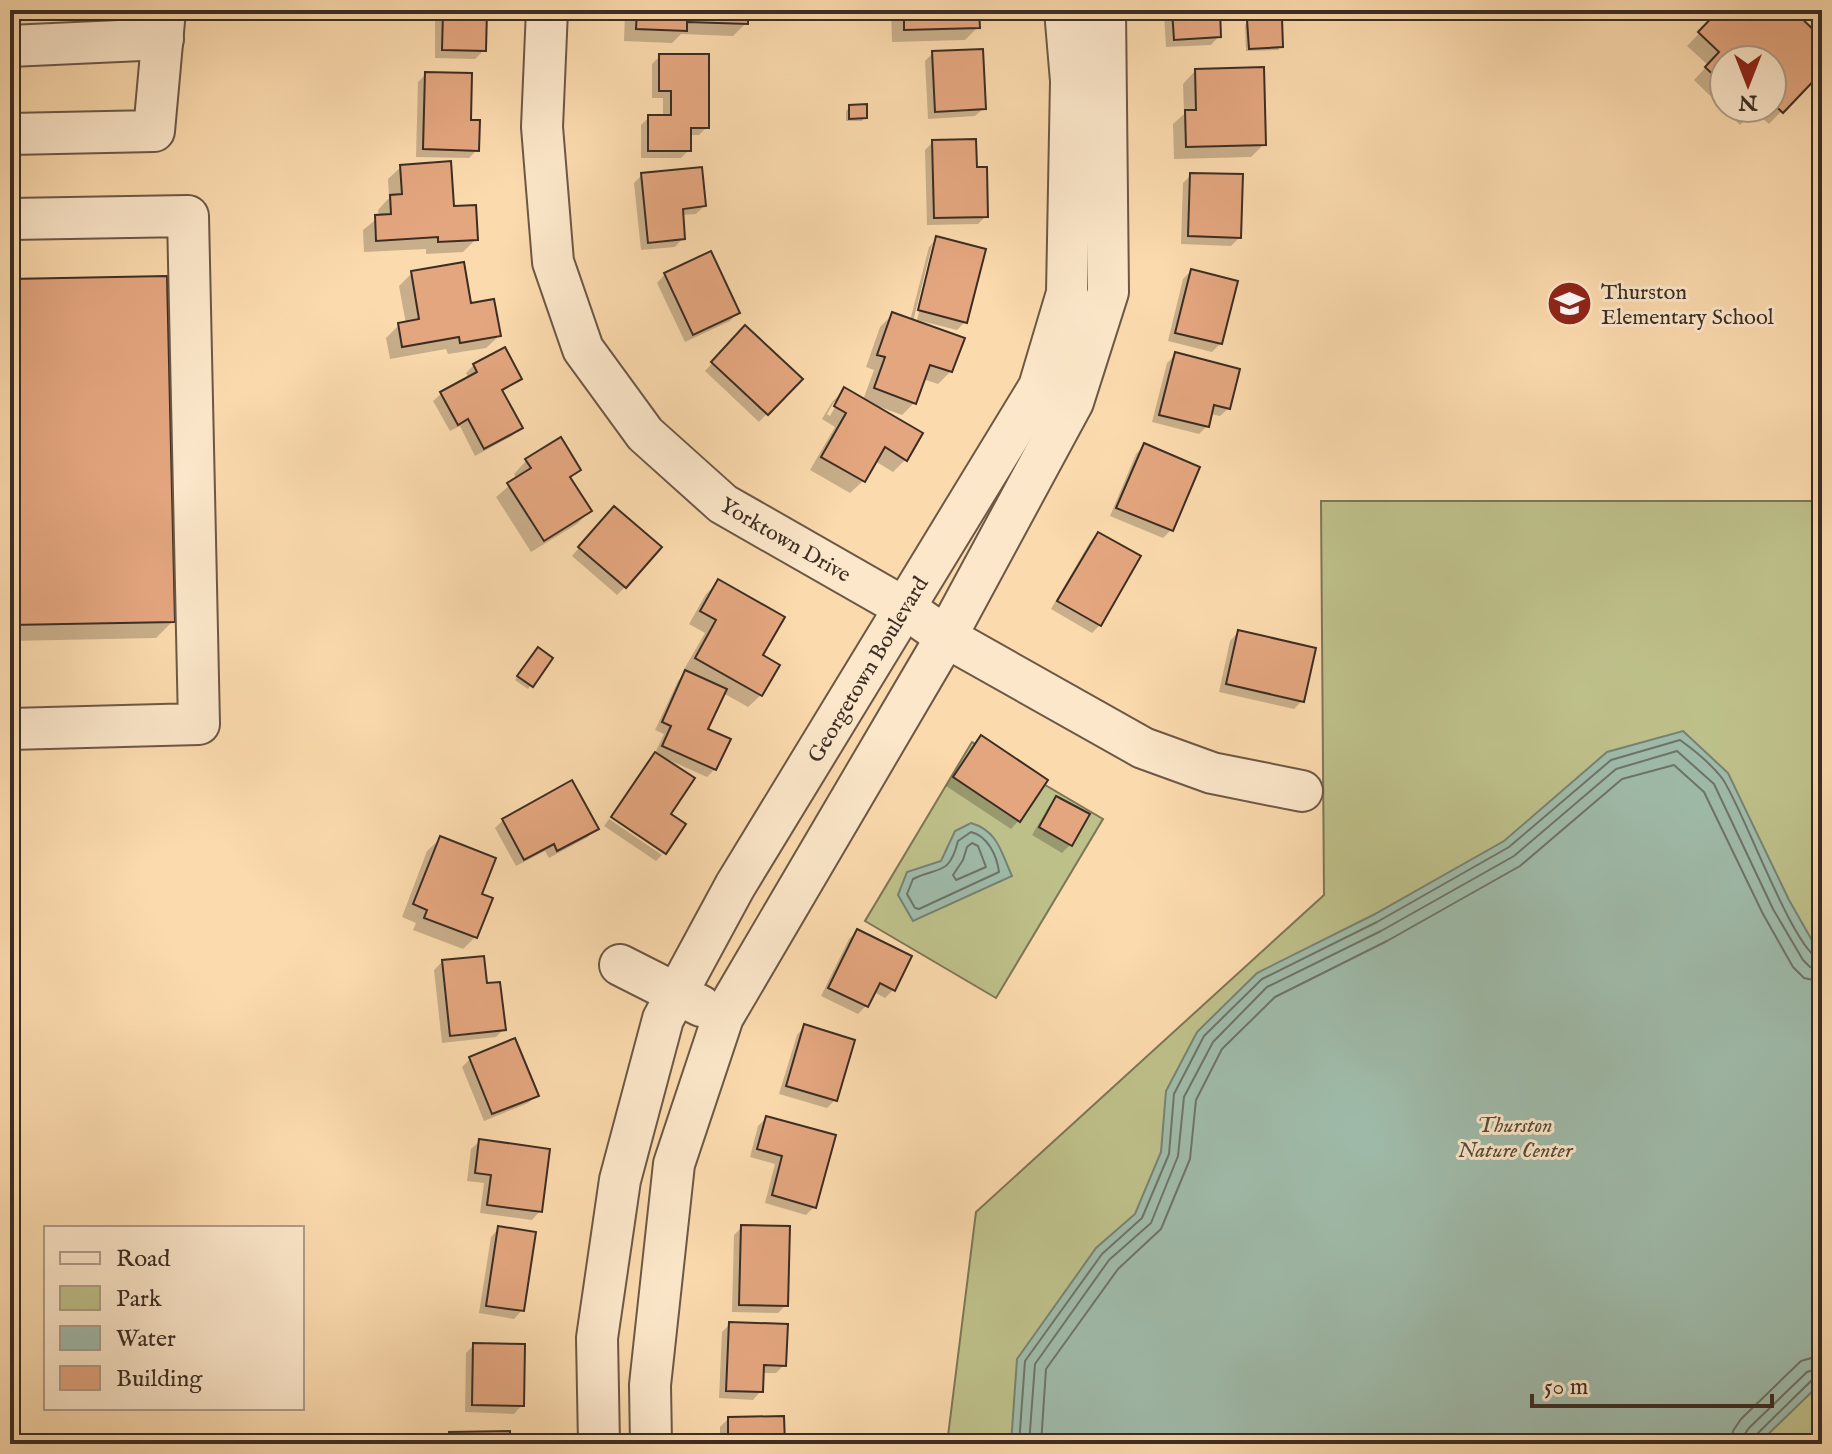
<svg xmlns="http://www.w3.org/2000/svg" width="1832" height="1454" font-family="'IM FELL English',serif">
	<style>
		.green { fill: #bec08a; stroke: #7d7657; stroke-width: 2 }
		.water { fill: #9fbbaa; stroke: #778274; stroke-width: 2 }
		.shadow { fill: #0003; fill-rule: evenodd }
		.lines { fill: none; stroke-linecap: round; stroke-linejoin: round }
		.shore { stroke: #6e7467; stroke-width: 2 }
		.building { fill: #e4a67f; stroke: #3c2d24; stroke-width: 2 }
		.minor-casing { stroke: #6c5846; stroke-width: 44 }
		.minor { stroke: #fce7ca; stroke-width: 40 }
		.labels { text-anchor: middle; stroke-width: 6; stroke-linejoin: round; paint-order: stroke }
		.poi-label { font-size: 22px; fill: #3c2d24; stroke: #fce7ca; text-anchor: start }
		.street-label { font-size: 22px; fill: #3c2d24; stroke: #fce7ca }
		.park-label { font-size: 22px; font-style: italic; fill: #564a38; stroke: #fce7ca }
	</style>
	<rect width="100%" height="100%" fill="#fbdaad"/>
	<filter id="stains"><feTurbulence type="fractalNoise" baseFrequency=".0025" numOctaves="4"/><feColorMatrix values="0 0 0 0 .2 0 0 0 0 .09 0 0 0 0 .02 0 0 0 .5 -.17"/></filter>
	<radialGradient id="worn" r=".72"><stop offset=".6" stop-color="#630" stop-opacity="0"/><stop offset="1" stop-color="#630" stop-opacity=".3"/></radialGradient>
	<g class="green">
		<path d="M1321,501H1822V1444H947L976,1212L1324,895Z"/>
		<path d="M972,742L1103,819L996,998L865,921Z"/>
	</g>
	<g class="water">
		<path d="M1683,731L1728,773L1789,900L1822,958V1382L1758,1444H1011L1017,1359L1096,1248L1135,1214L1161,1152L1166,1091L1197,1032L1257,973L1373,915L1504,841L1607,752Z"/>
		<path d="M971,823C998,831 1001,852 1012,876L913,921L898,895L907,872L941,861L955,831Z"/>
	</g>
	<g class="shadow">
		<path d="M422,10H485L484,50L475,59L435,58V20L422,19Z"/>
		<path d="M625,10H746V23L733,36L681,34L672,43L624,41Z"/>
		<path d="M891,10H977L978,27L965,40L892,42Z"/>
		<path d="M1169,10H1243L1218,12L1219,36L1211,45L1166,47L1164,15Z"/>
		<path d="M1722,10H1790L1822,41V70L1769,124L1754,111L1740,125L1694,80L1708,65L1687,46ZM1724,60H1772V108H1724Z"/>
		<path d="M1248,22L1281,46L1278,50L1246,51L1245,25Z"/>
		<path d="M933,53L984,108L975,116L928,119L925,61Z"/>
		<path d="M660,56L707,127L699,135H689V150L681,158H641V125L649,117H663V98H652V64Z"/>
		<path d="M1195,71L1264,144L1251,157L1174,159L1173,124L1184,114L1183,84Z"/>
		<path d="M426,74L468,122L477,150L469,158L416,157L418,82Z"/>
		<path d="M850,107L865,117L862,121H846V111Z"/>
		<path d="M933,142L986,216L978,224L927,225L925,150Z"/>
		<path d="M401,167L452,209L476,239L463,252L426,254V249L364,252L363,230L379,217L378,210L389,198L388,179Z"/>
		<path d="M642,175L704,206L696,214L681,215L683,238L675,247L641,250L634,183Z"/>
		<path d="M1191,175L1239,238L1231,246L1181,244L1183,183Z"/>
		<path d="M937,239L965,322L957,330L917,320L936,245H932L913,322L951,371L938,384L923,379L914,403L902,415L877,406L906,459L893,472L875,461L863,481L850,493L810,470L835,427L822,419L832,402L844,390L863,400L874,370L866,367L880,327L892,315L910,321L929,247ZM834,402H838L830,416L827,414Z"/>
		<path d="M1191,271L1221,343L1212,352L1168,341L1183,279Z"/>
		<path d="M412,273L469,306L499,336L486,348L448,354L446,349L390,359L386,338L399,325L406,324L399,286Z"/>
		<path d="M665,274L738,312L730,321L685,342L657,283Z"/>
		<path d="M10,281L173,621L156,638L10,641Z"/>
		<path d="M745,327L800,379L759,422L705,371Z"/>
		<path d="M1175,355L1229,408L1220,416L1210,414L1207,426L1199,434L1152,422L1167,363Z"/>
		<path d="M474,365L519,379L501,392L521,428L512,436L475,456L460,426L450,431L433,401L442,393L469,379L466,373Z"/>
		<path d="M560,440L578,469L569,479L590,511L577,524L531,552L496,497L517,479L514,474L526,461Z"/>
		<path d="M1144,446L1171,530L1163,538L1110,516L1136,454Z"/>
		<path d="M606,516L625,587L617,595L572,556Z"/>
		<path d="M1098,534L1100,625L1092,633L1051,609L1090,542Z"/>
		<path d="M718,582L760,656L761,695L748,707L723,693L706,730L715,769L707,777L669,760L665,852L611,816L654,755L664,734L655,730L678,681L686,673L683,671L705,633L689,624L706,594Z"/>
		<path d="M1238,632L1302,701L1294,709L1219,692L1230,641Z"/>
		<path d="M534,653L550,658L528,689L515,680Z"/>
		<path d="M981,738L1019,820L1011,829L946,786Z"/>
		<path d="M1057,798L1070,845L1062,853L1032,835L1049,806Z"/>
		<path d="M609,819L662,855L656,861L604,826Z"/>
		<path d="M503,820L596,828L588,837L549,858L545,851L516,866L495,828Z"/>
		<path d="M440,839L479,895L475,937L463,949L413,930L416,923L402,917L427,851Z"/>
		<path d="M857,931L893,990L885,998L874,992L866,1006L858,1014L821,996L849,939Z"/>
		<path d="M442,962L485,986L504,1029L496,1037L442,1043L434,970Z"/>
		<path d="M805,1026L835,1100L827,1108L779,1094L797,1035Z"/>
		<path d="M470,1059L537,1095L528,1103L484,1121L462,1067Z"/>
		<path d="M766,1118L814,1207L806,1215L765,1203L775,1164L750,1157L758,1126Z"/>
		<path d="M480,1141L540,1211L532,1220L480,1213L484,1183L467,1181L471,1149Z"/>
		<path d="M742,1227L786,1305L778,1313L732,1312L734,1235Z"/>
		<path d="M499,1228L522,1310L514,1319L479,1313L491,1237Z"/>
		<path d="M730,1324L784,1365L776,1373H761V1391L753,1400L719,1398L722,1332Z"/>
		<path d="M474,1345L522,1405L514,1414L465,1412L466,1353Z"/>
		<path d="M728,1419L783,1444H720V1427Z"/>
		<path d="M450,1434L508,1444H442Z"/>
	</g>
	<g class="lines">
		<g class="shore">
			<path d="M971,832C988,836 997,856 999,872L919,909L915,908L907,894L913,879C938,866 949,877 958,841Z"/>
			<path d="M972,843L978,846L986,867L956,880L953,875L963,860L967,847Z"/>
			<path d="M1019,1444L1025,1361L1102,1254L1142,1218L1169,1154L1174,1094L1204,1036L1262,979L1377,922L1509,847L1611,760L1680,740C1694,750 1711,764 1722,778C1742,805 1795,957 1822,960"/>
			<path d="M1029,1444L1035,1364L1109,1260L1151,1223L1178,1156L1184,1097L1213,1042L1267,987L1381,931L1514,856L1616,769L1677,751L1714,784L1773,909L1803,960L1810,967L1822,970"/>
			<path d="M1041,1444L1046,1369L1118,1269L1161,1229L1190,1159L1196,1100L1222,1049L1275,997L1387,941L1520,866L1622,779L1674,765L1704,792L1763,914L1793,967L1804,978L1822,982"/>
			<path d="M1731,1444L1733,1431L1741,1419L1801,1361L1822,1355"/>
			<path d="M1743,1444L1744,1435L1749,1428L1807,1372L1822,1367"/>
			<path d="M1753,1444L1756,1435L1813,1379L1822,1377"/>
		</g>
	</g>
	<g class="building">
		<path d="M429,10H487L486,51L442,50L443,12Z"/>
		<path d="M637,10H748V24L687,22V31L636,29Z"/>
		<path d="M904,10H979L980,28L904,30Z"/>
		<path d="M1172,10H1220L1221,37L1174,40Z"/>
		<path d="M1719,10H1793L1822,38V72L1783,113L1772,103V60H1724V85L1705,67L1719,52L1698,32Z"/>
		<path d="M1282,18L1283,47L1249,49L1247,20Z"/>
		<path d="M983,49L986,109L935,112L932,51Z"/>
		<path d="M659,54H709V128H691V151H648V115H671V91H659Z"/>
		<path d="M1264,67L1266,145L1186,147L1185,110H1196L1195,69Z"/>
		<path d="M425,72L472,73L471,120H480L479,151L423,149Z"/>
		<path d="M867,104V118L849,119V105Z"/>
		<path d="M976,139L977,167H987L988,217L934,218L932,140Z"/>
		<path d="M451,161L454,206L476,205L478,240L438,242V237L376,241L375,215L391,214L390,195L402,194L400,165Z"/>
		<path d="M702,167L706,206L683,209L685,239L648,243L641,173Z"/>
		<path d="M1190,173L1243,174L1241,238L1188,236Z"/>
		<path d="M936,236L986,249L967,323L918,310Z"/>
		<path d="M711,251L740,313L693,335L664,273Z"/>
		<path d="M464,262L471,303L494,299L501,336L460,343L459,337L402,347L398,323L419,319L411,271Z"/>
		<path d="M1191,269L1238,281L1222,344L1175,333Z"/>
		<path d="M167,276L175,622L10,625V279Z"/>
		<path d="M892,312L965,338L952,372L930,365L916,404L874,388L885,357L877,355Z"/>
		<path d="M745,325L803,379L768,415L711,362Z"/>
		<path d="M505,347L522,379L502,390L523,428L484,449L468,419L458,425L440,392L477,372L473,364Z"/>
		<path d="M1175,352L1240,369L1230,409L1214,405L1209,427L1159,415Z"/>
		<path d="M844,387L923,433L907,461L885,447L865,482L821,457L846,413L834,406Z"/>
		<path d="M561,437L581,470L570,477L592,511L544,541L507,483L531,468L525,459Z"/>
		<path d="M1144,443L1200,467L1173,531L1116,508Z"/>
		<path d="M614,506L662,547L626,588L578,547Z"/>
		<path d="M1098,532L1141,556L1101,626L1057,601Z"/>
		<path d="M718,579L785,617L763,655L780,665L762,696L695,658L716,620L700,611Z"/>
		<path d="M1238,630L1316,648L1304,702L1226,684Z"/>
		<path d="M538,647L553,658L533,687L517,676Z"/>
		<path d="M685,670L727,689L708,729L731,739L716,770L662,746L671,726L662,722Z"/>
		<path d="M981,735L1048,780L1020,822L953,777Z"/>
		<path d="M655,752L695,778L671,814L686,824L666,854L611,817Z"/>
		<path d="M572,780L599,829L557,851L554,844L524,860L502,819Z"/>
		<path d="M1056,796L1090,814L1072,846L1039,827Z"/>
		<path d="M440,836L496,858L482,894L493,898L477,938L424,918L427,910L413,904Z"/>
		<path d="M857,929L912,956L895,991L880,983L868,1007L828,988Z"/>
		<path d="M484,956L487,983L500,982L506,1030L450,1036L442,960Z"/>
		<path d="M804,1024L855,1040L837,1101L786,1086Z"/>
		<path d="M515,1038L539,1096L492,1114L469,1057Z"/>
		<path d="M766,1116L836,1135L816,1208L772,1195L782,1156L757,1149Z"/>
		<path d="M479,1139L550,1149L542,1212L487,1205L491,1175L475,1173Z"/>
		<path d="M741,1225L790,1226L788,1306L739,1305Z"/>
		<path d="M498,1226L536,1232L524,1311L486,1306Z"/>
		<path d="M729,1322L788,1324L786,1366L764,1365L763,1392L726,1391Z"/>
		<path d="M473,1343L525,1344L524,1406L472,1405Z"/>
		<path d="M784,1416L785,1444H728V1417Z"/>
		<path d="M510,1431V1444H450L449,1432Z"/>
	</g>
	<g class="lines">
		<defs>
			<g id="minor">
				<path d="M547,10L542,127L553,262L583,349L645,434L723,504L905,608L946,637L1143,748L1212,773L1302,791"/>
				<path d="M10,46L163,39"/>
				<path d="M10,134L154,131L165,10"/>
				<path d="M10,219L188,216L199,724L10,729"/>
				<path d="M620,965L701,1006"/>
				<path d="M599,1444L597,1338L620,1180L663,1019L735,886L1039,387L1067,293L1071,81L1065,10"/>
				<path d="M651,1444L650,1385L674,1164L723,1017L946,637L1073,402L1108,292L1105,10"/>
			</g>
		</defs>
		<use href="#minor" class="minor-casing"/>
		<use href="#minor" class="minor"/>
	</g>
	<defs>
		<symbol id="school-disc" viewBox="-11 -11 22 22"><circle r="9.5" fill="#8f2418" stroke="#fce7ca"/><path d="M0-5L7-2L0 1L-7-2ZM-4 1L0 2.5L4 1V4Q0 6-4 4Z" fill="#fff"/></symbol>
	</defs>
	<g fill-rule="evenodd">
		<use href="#school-disc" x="1544" y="278" width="51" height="51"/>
	</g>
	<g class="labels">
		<g class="poi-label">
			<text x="1601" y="299">Thurston<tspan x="1601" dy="25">Elementary School</tspan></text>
		</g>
		<g class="street-label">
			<text transform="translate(786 539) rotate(30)" y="8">Yorktown Drive</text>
			<text transform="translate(867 669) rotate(-59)" y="8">Georgetown Boulevard</text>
		</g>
		<g class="park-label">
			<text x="1515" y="1132">Thurston<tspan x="1515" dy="25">Nature Center</tspan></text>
		</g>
	</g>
	<rect width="1832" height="1454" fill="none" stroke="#fbdaad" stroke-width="40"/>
	<rect x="12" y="12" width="1808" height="1430" fill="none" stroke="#3c2d24" stroke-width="4"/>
	<rect x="20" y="20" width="1792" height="1414" fill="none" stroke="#3c2d24" stroke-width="2"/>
	<rect x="44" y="1226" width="260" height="184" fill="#fce7ca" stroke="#af9d88" stroke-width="2"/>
	<rect x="60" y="1252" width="40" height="12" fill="#fce7ca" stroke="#af9d88" stroke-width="2"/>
	<text x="116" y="1266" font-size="24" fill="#3c2d24">Road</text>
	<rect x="60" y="1286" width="40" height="24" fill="#bec08a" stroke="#af9d88" stroke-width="2"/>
	<text x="116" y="1306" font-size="24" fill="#3c2d24">Park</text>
	<rect x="60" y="1326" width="40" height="24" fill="#9fbbaa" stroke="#af9d88" stroke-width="2"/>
	<text x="116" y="1346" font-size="24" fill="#3c2d24">Water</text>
	<rect x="60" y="1366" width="40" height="24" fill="#e4a67f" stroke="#af9d88" stroke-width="2"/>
	<text x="116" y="1386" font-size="24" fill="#3c2d24">Building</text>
	<g transform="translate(1748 84) rotate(180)"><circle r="38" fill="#fce7ca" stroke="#af9d88" stroke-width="2"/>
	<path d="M0-6L14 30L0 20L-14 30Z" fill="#8f2418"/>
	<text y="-12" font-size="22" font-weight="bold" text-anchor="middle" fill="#3c2d24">N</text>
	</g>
	<path d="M1532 1394v12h240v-12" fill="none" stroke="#3c2d24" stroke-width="4"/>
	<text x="1544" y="1394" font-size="24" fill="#3c2d24" stroke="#fce7ca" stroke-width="6" paint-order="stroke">50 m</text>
	<rect width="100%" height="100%" filter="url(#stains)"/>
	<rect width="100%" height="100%" fill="url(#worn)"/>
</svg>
